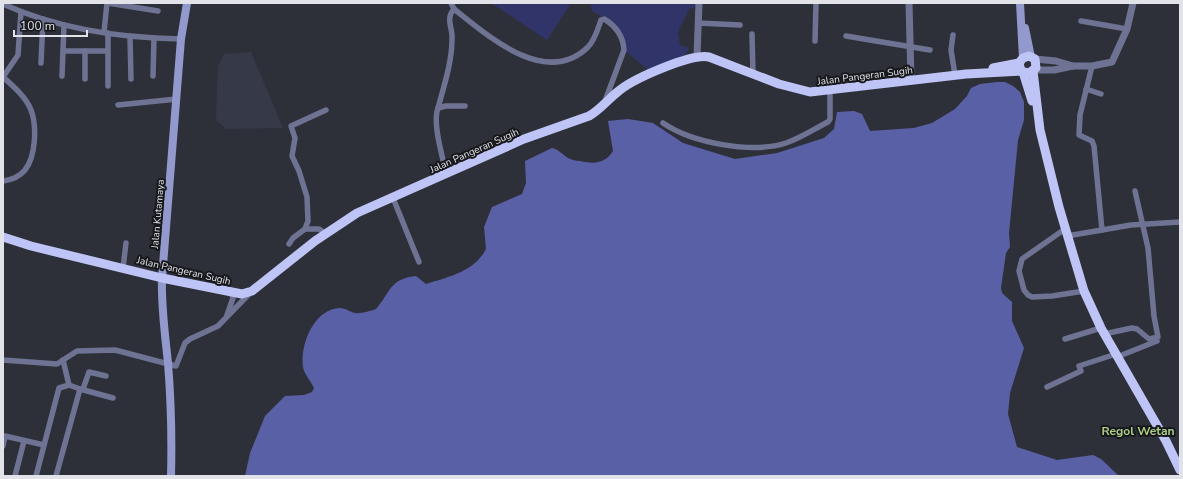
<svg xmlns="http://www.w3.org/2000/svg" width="1183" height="479" font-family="'Nunito Sans',sans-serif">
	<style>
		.built { fill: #363948 }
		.green { fill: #313469 }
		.forest { fill: #5a60a6 }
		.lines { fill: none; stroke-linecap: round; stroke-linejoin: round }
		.minor { stroke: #6f7393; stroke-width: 5.5 }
		.tertiary { stroke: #6f7393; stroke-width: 7 }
		.secondary { stroke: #9299cc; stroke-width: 8 }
		.trunk { stroke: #bec4f6; stroke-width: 9 }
		.labels { text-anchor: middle; stroke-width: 4; stroke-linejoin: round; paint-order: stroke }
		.street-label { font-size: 10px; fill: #e2e3e9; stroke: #17181c }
		.quarter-label { font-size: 12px; font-weight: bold; fill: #adcd86; stroke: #17181c }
	</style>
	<rect width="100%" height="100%" fill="#2e3039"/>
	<path class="built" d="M251,52L283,128L226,129L216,120L218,66L224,54Z"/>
	<g class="green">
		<path d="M491,3H567L570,5L547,40Z"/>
		<path d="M590,3H699V5L689,9L678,32L680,45L689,48L680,64L653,74L623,49L615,28L605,18L592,11Z"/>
	</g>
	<path class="forest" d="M997,82H1005L1013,86L1020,92L1024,102V120L1018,140L1009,233L1010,247L1006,253L1001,288L1002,293L1012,302V321L1024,348L1010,393L1008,414L1017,447L1057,460L1093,455L1101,459L1119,476H245L250,453L265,416L285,396L304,395L312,392L314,388C311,381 304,374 303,367C300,344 314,309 340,308C345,308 350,312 355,313C361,314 370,311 376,309C391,292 389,279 416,276L426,284C448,277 474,272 486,249L484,227L492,207L522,194L526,183L525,161L552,148C559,150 562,154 568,158C572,160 576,161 580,161C594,164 605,164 613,151L608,121L628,119L653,123L683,143L735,159L777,153L824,138L834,129L837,112L854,111L862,114L870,131L914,128L932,123L955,109L967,96L971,88L980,84Z"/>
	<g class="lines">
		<g class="minor">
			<path d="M108,3L158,11"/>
			<path d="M451,3L454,9C488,36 546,88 588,47C595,40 598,28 601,20L604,19C616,26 623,35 624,50L605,101"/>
			<path d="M3,4C58,29 120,38 181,39"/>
			<path d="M1081,21L1127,29"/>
			<path d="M698,23L740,25"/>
			<path d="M104,32L107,3"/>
			<path d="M752,34L753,74"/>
			<path d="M953,35L951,50L955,75"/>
			<path d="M130,36L131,79"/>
			<path d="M846,36L930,50"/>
			<path d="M815,41L816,3"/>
			<path d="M63,51H107"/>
			<path d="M85,51V79"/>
			<path d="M41,63L43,19"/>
			<path d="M1092,66L1080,115L1079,135L1092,141L1094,146L1102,230"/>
			<path d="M62,76L64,25"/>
			<path d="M153,76L154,38"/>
			<path d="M3,77C13,86 26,97 31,110C37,126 36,156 25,170C20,176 11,180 3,181"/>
			<path d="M3,77L18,55L21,12"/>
			<path d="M108,86V33"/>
			<path d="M1086,89L1101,94"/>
			<path d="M118,105L177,99"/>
			<path d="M438,108C444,86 452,62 452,39C453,28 445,19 454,9"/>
			<path d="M663,123C692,143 752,154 786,143C801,138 814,129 828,122L830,119V91"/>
			<path d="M446,174C443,157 432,123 438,108L446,106H465"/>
			<path d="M393,198L419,262"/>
			<path d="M1065,229L1022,259L1019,271L1024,290L1028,295L1032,297L1052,296L1084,291"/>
			<path d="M325,233L319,229H305L308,221L307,197L299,171L292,156L295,138L291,126L326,110"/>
			<path d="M1067,236L1131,225L1180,222"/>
			<path d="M289,244L293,238L305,229"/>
			<path d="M123,268L126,243"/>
			<path d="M227,315L233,298L231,292"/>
			<path d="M1104,334L1132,328L1137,329L1149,339L1158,337L1154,316L1148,248L1135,191"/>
			<path d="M1065,339L1101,328"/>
			<path d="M1117,357L1157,341"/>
			<path d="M3,360L57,364L77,351L115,350L176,366L185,343L190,339L218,326L251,292"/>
			<path d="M1047,387L1081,371L1079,366L1116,354"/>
			<path d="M80,389L113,398"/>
			<path d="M83,389L89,372L106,376"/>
			<path d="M3,446L5,436L44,445"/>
			<path d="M15,476L24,441"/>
			<path d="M36,476L59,388L69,385L63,360"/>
			<path d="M56,476L80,389L69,385"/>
		</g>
		<g class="tertiary">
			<path d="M909,3L911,81"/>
			<path d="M697,56L699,3"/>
			<path d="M1035,59L1056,61L1073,66"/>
			<path d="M1034,70H1054L1073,66H1092L1112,62L1127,29L1133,3"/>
		</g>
		<g class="secondary">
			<path d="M1020,3L1023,58"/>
			<path d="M1025,28L1031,57"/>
			<path d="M171,476C172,438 171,400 168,363C165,334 161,306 162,278L181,39L187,3"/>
		</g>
		<g class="trunk">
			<path d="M993,68L1019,63"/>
			<path d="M1033,71L1040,130L1059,207L1084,291L1101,328L1166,441L1180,470"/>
			<path d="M1023,72L1032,101"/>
			<path d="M3,237L31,246L162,278L242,294L252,291L315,241L357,213L524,139L589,116C601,109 609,98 620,90C635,78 692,53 709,57L779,84L810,92L966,74L1021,71L1029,73L1036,68L1035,59L1029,56L1023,58L1019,63L1021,71"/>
		</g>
	</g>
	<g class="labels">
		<g class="street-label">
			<text transform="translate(865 75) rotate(-7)" y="4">Jalan Pangeran Sugih</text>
			<text transform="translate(474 150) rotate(-24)" y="4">Jalan Pangeran Sugih</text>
			<text transform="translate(157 214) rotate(-85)" y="4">Jalan Kutamaya</text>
			<text transform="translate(184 270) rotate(13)" y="4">Jalan Pangeran Sugih</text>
		</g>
		<g class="quarter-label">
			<text x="1138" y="435">Regol Wetan</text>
		</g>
	</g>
	<rect width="1183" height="479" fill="none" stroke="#e2e3e9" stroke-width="8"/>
	<path d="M14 30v6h73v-6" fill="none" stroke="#e2e3e9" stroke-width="2"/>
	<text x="20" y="30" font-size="12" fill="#e2e3e9" stroke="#17181c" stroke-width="3" paint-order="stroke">100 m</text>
</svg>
